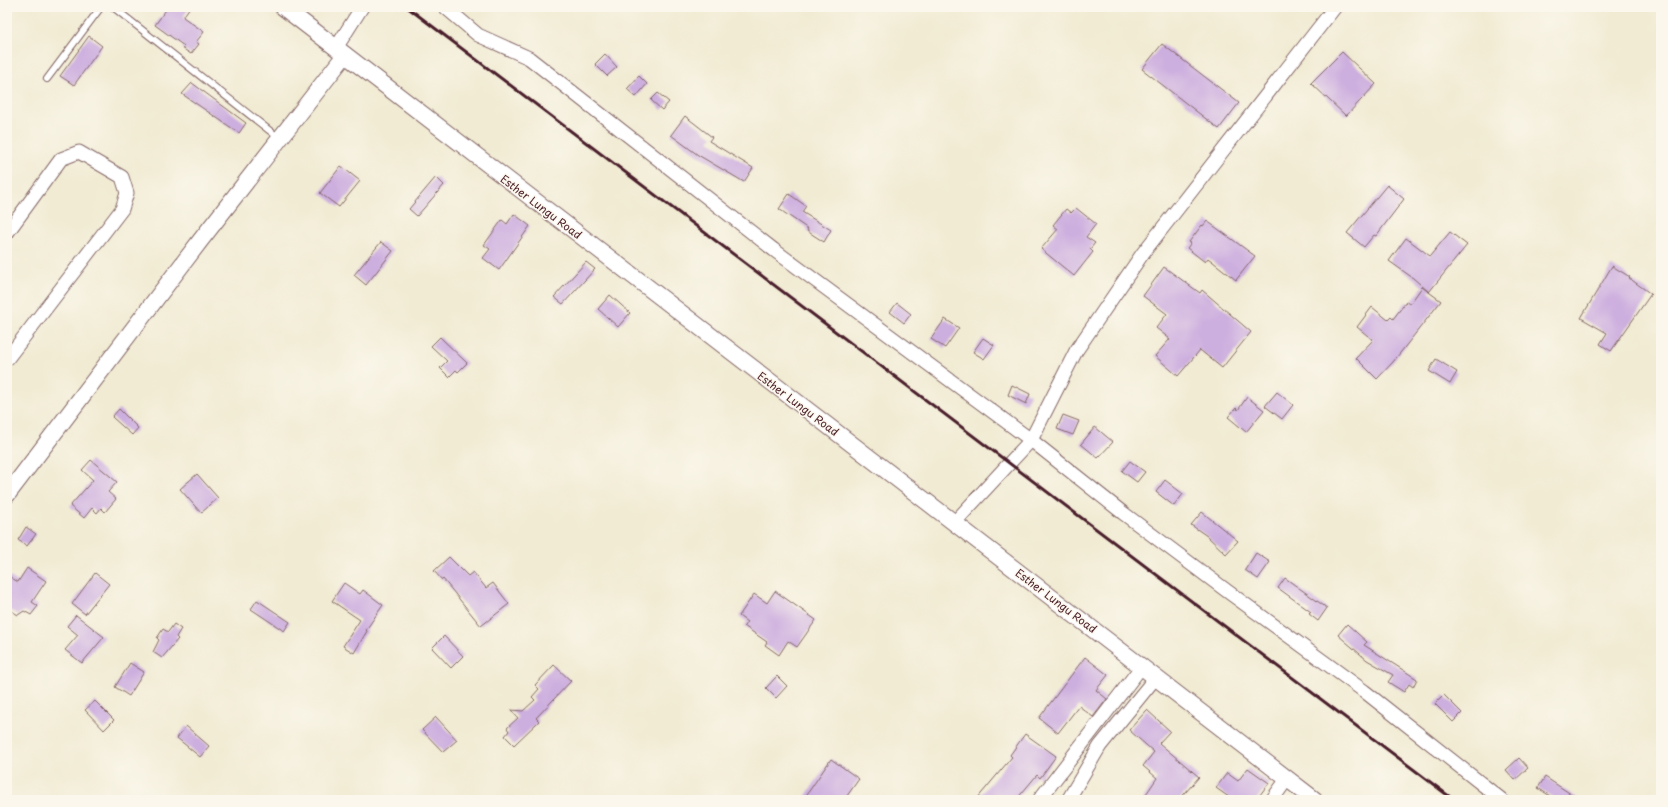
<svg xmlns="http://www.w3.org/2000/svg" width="1668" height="807" font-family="'Playpen Sans',sans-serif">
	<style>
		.building { fill: #cdafdf }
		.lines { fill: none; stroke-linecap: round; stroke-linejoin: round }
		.service-casing { stroke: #846666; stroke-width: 8 }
		.minor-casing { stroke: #846666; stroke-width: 15 }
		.tertiary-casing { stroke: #846666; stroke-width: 18 }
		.service { stroke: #fff; stroke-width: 6 }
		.minor { stroke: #fff; stroke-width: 13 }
		.tertiary { stroke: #fff; stroke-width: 16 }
		.rail { stroke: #4a1f2b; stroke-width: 3 }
		.labels { text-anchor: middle; stroke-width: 3; stroke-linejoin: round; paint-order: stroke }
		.street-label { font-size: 11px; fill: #4a1f2b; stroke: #fbf7ec }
	</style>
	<rect width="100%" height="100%" fill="#fbf7ec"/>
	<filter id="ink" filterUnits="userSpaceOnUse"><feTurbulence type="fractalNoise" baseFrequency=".025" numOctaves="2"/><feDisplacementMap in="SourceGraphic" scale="8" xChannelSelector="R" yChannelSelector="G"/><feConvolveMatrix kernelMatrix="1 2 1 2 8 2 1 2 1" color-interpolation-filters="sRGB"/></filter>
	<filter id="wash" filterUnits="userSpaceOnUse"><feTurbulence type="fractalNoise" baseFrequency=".012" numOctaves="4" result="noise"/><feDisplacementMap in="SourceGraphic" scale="16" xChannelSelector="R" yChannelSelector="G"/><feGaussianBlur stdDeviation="0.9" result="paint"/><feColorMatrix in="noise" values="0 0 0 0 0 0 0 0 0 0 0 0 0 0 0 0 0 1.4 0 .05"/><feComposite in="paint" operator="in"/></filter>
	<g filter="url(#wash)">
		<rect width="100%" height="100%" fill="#f1ebd3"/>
		<g id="blocks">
			<g class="building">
				<path d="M168,7H190L183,17L204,32L196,42L199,44L191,54L182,48L184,46L155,25Z"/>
				<path d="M89,36L102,46L74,85L60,76Z"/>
				<path d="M1162,44L1239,103L1219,129L1142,69Z"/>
				<path d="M1342,52L1376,84L1346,116L1311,83Z"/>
				<path d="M605,54L617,67L607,76L595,64Z"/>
				<path d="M639,76L647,84L636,97L627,89Z"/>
				<path d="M192,83L246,123L239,133L182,94Z"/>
				<path d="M658,93L669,102L662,110L651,100Z"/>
				<path d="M685,116L712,137L709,141L753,168L744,182L698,155L671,135Z"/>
				<path d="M341,166L360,181L339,207L320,193Z"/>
				<path d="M436,177L444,185L417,216L409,209Z"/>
				<path d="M1387,185L1404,199L1376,236L1374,235L1364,247L1347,233Z"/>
				<path d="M789,194L806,206L802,212L831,230L824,242L807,231L808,229L779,209Z"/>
				<path d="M1076,208L1096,224L1086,237L1095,243L1090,249L1093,252L1074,276L1041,249L1058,229L1053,225L1066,209L1071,213Z"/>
				<path d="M514,214L530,226L499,270L483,258L490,249L484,245L502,220L507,224Z"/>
				<path d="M1207,221L1255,256L1236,280L1208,258L1205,262L1187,248L1191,243L1189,242L1202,225L1203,226Z"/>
				<path d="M1450,232L1467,245L1429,292L1413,278L1389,261L1406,238L1430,256Z"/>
				<path d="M381,242L393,251L366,285L354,275Z"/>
				<path d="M586,262L595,269L563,304L554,297Z"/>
				<path d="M1612,266L1630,277L1629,278L1651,294L1611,351L1600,344L1607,333L1581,318Z"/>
				<path d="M1164,267L1200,293L1202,290L1251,332L1222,368L1200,350L1178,376L1155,356L1170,339L1156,328L1167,314L1143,296Z"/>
				<path d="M1422,287L1441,301L1393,362L1377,379L1356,358L1373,340L1357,327L1372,307L1388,320L1391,317L1393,319L1406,302L1410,304Z"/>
				<path d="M610,295L630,313L618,327L598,309Z"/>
				<path d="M897,303L911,314L904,323L890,312Z"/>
				<path d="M945,319L959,328L945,348L931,339Z"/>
				<path d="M440,337L467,363L458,372L456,370L449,377L440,368L447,361L431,346Z"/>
				<path d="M983,338L994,345L984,359L973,352Z"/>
				<path d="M1436,359L1457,372L1450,384L1429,371Z"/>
				<path d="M1012,385L1030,394L1026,404L1008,395Z"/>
				<path d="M1277,392L1293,405L1282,419L1265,406Z"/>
				<path d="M1247,397L1264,410L1246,432L1228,417L1236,408L1238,410Z"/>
				<path d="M119,409L138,428L132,435L112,417Z"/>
				<path d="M1063,415L1079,421L1073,435L1057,429Z"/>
				<path d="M1095,427L1113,442L1098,458L1081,444Z"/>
				<path d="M91,460L117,482L108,492L116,499L105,512L101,508L97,513L92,508L84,518L70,506L93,480L82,470Z"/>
				<path d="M1130,461L1145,472L1137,482L1122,471Z"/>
				<path d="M197,474L218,498L201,513L180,489Z"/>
				<path d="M1165,480L1183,494L1174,506L1156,492Z"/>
				<path d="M1202,512L1238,541L1226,554L1207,536L1191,525Z"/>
				<path d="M26,527L36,534L27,546L18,540Z"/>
				<path d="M1256,553L1270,562L1258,579L1245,570Z"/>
				<path d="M449,557L468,576L473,572L486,588L493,583L509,604L481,626L443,579L442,580L434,571Z"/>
				<path d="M27,568L46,581L32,602L38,606L31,615L24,611L18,615L7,608V575L18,582Z"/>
				<path d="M95,573L109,584L85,614L72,604Z"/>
				<path d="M1285,578L1327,608L1318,621L1309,614L1311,612L1278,588Z"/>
				<path d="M344,583L360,594L363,590L383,605L366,630L367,631L354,653L343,646L360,620L332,601Z"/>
				<path d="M775,591L816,620L797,647L788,641L779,655L765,645L767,642L744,626L747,622L739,616L754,594L767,603Z"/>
				<path d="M257,600L290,622L284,631L251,609Z"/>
				<path d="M76,615L104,637L82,663L65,650L78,635L67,626Z"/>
				<path d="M174,624L181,629L176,637L178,639L162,658L153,652L159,640L157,638L163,629L168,632Z"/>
				<path d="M1347,624L1367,642L1364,645L1417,679L1413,687L1409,684L1404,692L1388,682L1393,675L1367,660L1338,635Z"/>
				<path d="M444,636L463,656L451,668L432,648Z"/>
				<path d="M1085,657L1108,675L1096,690L1107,699L1093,717L1079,706L1058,733L1039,718Z"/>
				<path d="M130,663L144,672L129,696L115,687Z"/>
				<path d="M554,665L571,681L536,718L539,721L514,745L505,736L509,731L507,728L518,718L511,710L523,711L535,700L532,697L539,689L535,685Z"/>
				<path d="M777,676L787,686L776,698L766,688Z"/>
				<path d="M1444,695L1462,713L1453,722L1435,704Z"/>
				<path d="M95,701L114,720L104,730L85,710Z"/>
				<path d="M1147,710L1170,731L1159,743L1199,777L1179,800H1142L1157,778L1143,766L1154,752L1129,730Z"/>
				<path d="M436,717L457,740L443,752L422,730Z"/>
				<path d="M186,726L209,746L200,757L177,738Z"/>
				<path d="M1025,734L1056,756L1040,778L1037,775L1016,800H976L1012,757L1010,755Z"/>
				<path d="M1519,758L1528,768L1515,780L1506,770Z"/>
				<path d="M831,759L859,779L844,800H803Z"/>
				<path d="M1248,768L1269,783L1256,800H1233L1216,788L1227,773L1238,781Z"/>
				<path d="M1545,777L1580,800H1556L1538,788Z"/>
			</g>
		</g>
	</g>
	<g filter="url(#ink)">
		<use href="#blocks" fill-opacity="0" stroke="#846666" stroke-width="1"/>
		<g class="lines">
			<defs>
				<g id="service">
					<path d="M113,7L279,138"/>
					<path d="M47,79L101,7"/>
				</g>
				<g id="minor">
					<path d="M445,7L478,35L529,58L774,250L1031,440L1123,513L1227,591L1364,691L1502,800"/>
					<path d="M336,48L362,7"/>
					<path d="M7,233L61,159L79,152L122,177L127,193L122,209L7,359"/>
					<path d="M954,523L1031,440L1076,351L1143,253L1335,7"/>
					<path d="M1039,800L1142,666"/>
					<path d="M1068,800L1100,746L1156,677"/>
					<path d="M1272,800L1287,779"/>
				</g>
				<g id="tertiary">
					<path d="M283,7L1315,800"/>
					<path d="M7,495L200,241L345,55"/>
				</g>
			</defs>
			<use href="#service" class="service-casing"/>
			<use href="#minor" class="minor-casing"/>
			<use href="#tertiary" class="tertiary-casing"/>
			<use href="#service" class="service"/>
			<use href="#minor" class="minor"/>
			<use href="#tertiary" class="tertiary"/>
			<path class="rail" d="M407,7L1454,800"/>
		</g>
	</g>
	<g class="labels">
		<g class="street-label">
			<text transform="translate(541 207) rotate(37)" y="4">Esther Lungu Road</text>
			<text transform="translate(798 404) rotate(37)" y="4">Esther Lungu Road</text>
			<text transform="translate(1056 601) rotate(37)" y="4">Esther Lungu Road</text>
		</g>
	</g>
	<rect width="1668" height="807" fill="none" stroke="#fbf7ec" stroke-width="24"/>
</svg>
